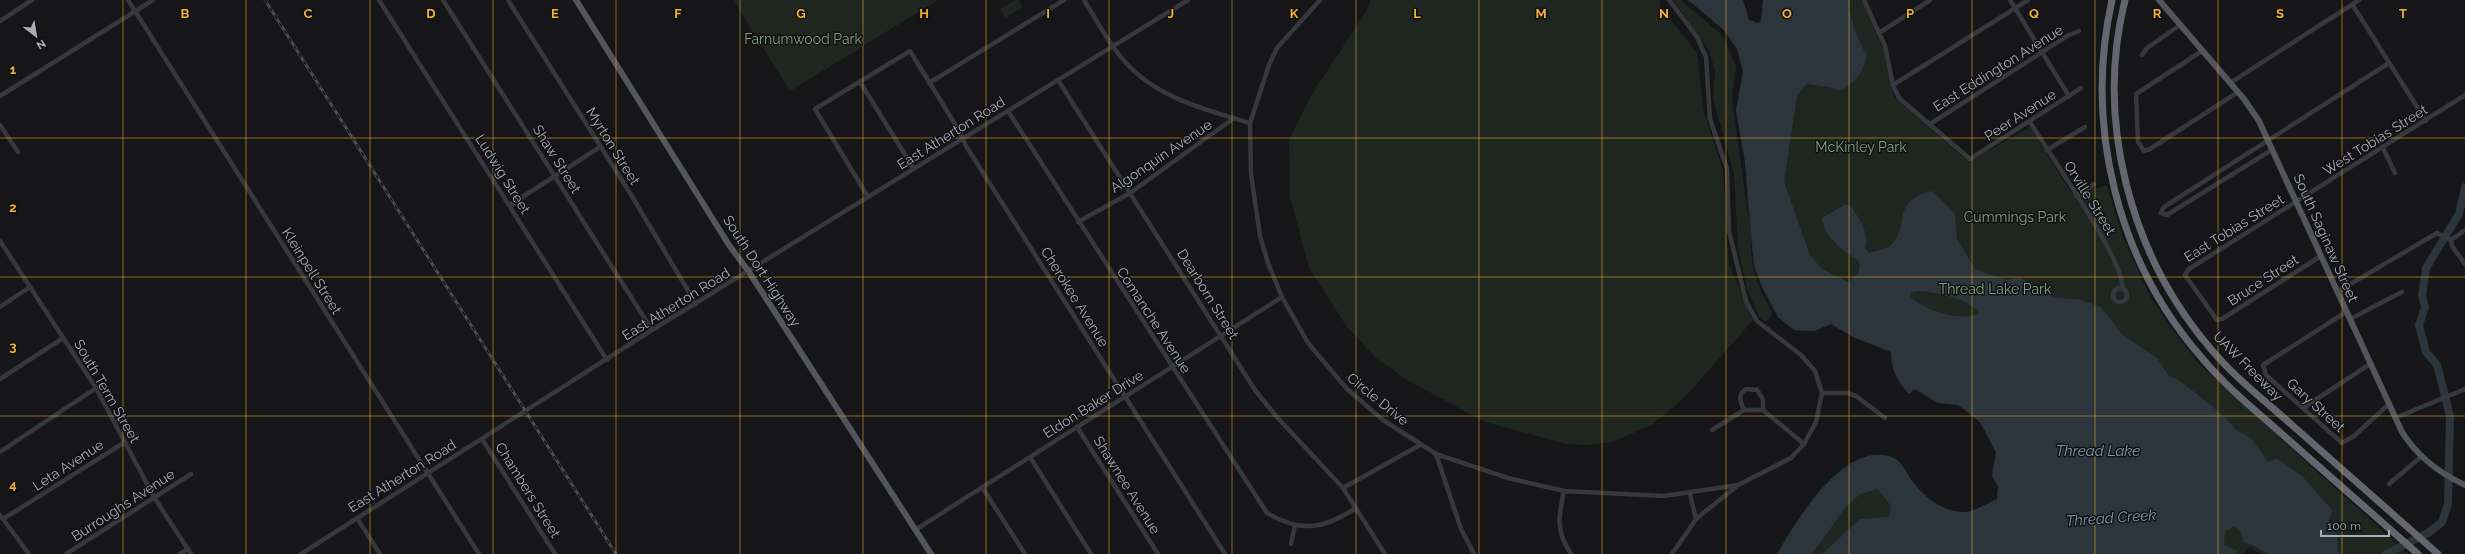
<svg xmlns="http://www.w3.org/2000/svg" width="2465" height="554" font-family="Raleway,sans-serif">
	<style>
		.green { fill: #1e261f }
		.water { fill: #2c353c; fill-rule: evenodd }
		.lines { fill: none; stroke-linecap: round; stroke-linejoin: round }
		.river { stroke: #2c353c; stroke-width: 8 }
		.minor { stroke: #37383d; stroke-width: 4.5 }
		.major { stroke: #53555c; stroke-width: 6 }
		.highway { stroke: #63666e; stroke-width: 7 }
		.rail-casing { stroke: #4a4c52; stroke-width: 3 }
		.rail { stroke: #111113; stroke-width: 1.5; stroke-dasharray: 4.5; stroke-linecap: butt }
		.grid { fill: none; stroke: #f2b134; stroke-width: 1; stroke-opacity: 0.55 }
		.labels { text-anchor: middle; stroke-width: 3; stroke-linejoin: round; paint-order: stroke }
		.park-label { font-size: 14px; fill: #7fa381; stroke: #111113 }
		.street-label { font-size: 14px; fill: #a8adb8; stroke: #111113 }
		.water-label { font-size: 15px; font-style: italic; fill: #7f9bb3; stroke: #111113 }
		.grid-label { font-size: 13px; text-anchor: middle; font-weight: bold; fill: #f2b134; stroke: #111113; stroke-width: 3; stroke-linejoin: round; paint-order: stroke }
	</style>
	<rect width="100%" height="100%" fill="#161618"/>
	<g class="green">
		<path d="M733,0H938L790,91Z"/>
		<path d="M1015,0H1018L1023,7L1005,18L1000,9Z"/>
		<path d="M1371,0H1660V6L1697,53L1704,112L1723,170L1729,265L1753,320L1685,397L1670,410L1651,425L1629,435L1612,442L1589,445L1566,444L1485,422L1407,380L1377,359L1347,327L1309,268L1290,197L1289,140L1312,94L1364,15Z"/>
		<path d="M1673,0H1681L1723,36L1736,66L1732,98L1749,225L1745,162L1736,110L1743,72L1737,49L1724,30L1688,0H1743L1749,20L1758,23L1761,20L1763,0H1862L1885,53L1894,97L1969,162L2030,127L2072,194L2094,181L2095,189L2107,185L2122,235L2149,294L2168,324L2203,368L2408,554H2261L2249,547L2244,554H1777C1797,520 1847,435 1896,459C1902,463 1908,475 1912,481C1925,498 1944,513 1966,512C1975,511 1988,503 1997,499L1998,486L1992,476L1996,452L1980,422L1958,405L1938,403L1915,389L1909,394C1897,381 1891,370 1891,352L1853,337L1831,324L1814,331L1794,330L1778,317L1754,265L1751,241C1750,267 1759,290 1772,312L1770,319L1765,322L1759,317L1747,289L1738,248L1734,174L1713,99L1715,71L1709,50Z"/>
	</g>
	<path class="water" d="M1688,0H1743L1749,20L1758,23L1761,20L1763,0H1849C1848,14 1859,43 1867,55C1864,71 1854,85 1839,91L1830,87L1807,84L1797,95L1784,182L1810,255L1822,269L1848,282C1856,276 1861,272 1859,261C1845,253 1823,236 1822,218L1844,205H1850C1859,218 1870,233 1865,248L1869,253C1875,251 1885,249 1890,246C1912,227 1888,202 1932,191L1955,214L1957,239L1975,269L2006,280L2019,277L2045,290L2054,298L2078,299L2101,307L2122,334L2157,358L2169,376L2178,380L2197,394L2224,416L2236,430L2251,438L2268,462L2277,458L2303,477L2332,510L2329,523L2337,534L2338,551L2341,554H2268L2252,545L2244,543L2241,532L2235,526L2225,531L2224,545L2238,551L2236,554H1822L1860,519L1889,517L1891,506L1878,489L1860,494L1845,508L1812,554H1777C1797,520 1847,435 1896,459C1902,463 1908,475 1912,481C1925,498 1944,513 1966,512C1975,511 1988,503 1997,499L1998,486L1992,476L1996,452L1980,422L1958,405L1938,403L1915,389L1909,394C1896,379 1892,371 1891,352L1853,337L1831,324L1814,331L1794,330L1778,317L1762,287L1754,265L1745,162L1736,110L1743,72L1737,49L1724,30ZM1917,291C1933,292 1972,298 1979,314C1959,321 1924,311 1910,296V293Z"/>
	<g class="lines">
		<path class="river" d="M2386,554L2428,533L2442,522L2448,504L2450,416L2437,365L2426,352L2419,325L2425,307L2422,296L2426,268L2459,214L2465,187"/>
		<g class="minor">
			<path d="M128,0L479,554"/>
			<path d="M379,0L607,360"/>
			<path d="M443,0L652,330"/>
			<path d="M508,0L630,193L696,304"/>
			<path d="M1084,0C1098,22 1110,47 1129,66C1159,98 1209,111 1250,123"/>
			<path d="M1320,0L1277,48L1269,65L1250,123L1251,174L1260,236L1268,263L1282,297L1308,343L1347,389L1383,420L1436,454L1508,478L1564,491L1664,496L1738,485L1791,458L1804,444L1816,422L1822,393L1815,371L1801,355L1757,321L1746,301L1729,231L1727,169L1710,119L1706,57L1697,37L1669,0"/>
			<path d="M1864,0L1885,46L1893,85L1899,98L1970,159L2081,88"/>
			<path d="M2010,0L2069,96"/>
			<path d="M2352,4L2426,121"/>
			<path d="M0,21L32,0"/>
			<path d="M1879,33L1930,0"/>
			<path d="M2202,51L2136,94L2138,142L2144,151L2150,149L2238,92"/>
			<path d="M2142,55L2147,48L2180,25"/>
			<path d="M1058,80L1255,390L1276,416L1343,488L1385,554"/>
			<path d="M860,82L914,169"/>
			<path d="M929,83L1064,0"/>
			<path d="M2230,83L2359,0"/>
			<path d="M1893,85L2028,0"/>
			<path d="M0,96L153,0"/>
			<path d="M1008,111L1267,513C1301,533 1324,529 1356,508"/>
			<path d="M2030,122C2046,149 2127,264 2122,288"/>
			<path d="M1930,124L2069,35L2079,31"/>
			<path d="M0,125L18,152"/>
			<path d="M2383,148L2395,173"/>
			<path d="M2273,149L2167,215L2161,213L2163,208L2167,205L2389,63"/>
			<path d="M2047,150L2085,127"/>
			<path d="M2076,196L2094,184"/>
			<path d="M868,197L815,109L910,51L960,132L966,146L1225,554"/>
			<path d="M510,205L600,147"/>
			<path d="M1078,222L1130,193L1234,118"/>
			<path d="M2451,240L2465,230"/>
			<path d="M0,241L96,388L154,497L191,554"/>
			<path d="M2321,256L2222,319L2217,320L2185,275L2189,269L2465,95"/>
			<circle cx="2120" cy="295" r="7"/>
			<path d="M2337,292L2437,233L2451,240L2452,246L2465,264"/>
			<path d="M0,307L30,287"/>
			<path d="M2346,312L2263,365L2266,375L2342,443L2354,436L2388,405"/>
			<path d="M2350,319L2402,292"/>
			<path d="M0,379L63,338"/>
			<path d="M1822,393H1847L1856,396L1885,418"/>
			<path d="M2303,408L2370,364"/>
			<path d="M1744,410C1740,401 1737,395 1746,389L1757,390L1763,399V410L1804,444"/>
			<path d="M2395,418L2465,389"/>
			<path d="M1077,427L1158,554"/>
			<path d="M1712,430L1744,410H1763"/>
			<path d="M482,439L555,554"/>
			<path d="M0,452L96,388"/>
			<path d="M1436,454L1461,529L1474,554"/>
			<path d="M1030,457L1091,554"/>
			<path d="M2389,484L2422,456"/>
			<path d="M982,487L1025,554"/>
			<path d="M1343,488L1420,445"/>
			<path d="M1564,491C1558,518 1556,531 1571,554"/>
			<path d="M1690,494L1696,519"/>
			<path d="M0,515L29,554"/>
			<path d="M357,518L380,554"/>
			<path d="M3,519L125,442"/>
			<path d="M915,530L1282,297"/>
			<path d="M1291,544L1295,525"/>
			<path d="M66,554L191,474"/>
			<path d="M180,554L188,549"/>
			<path d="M301,554L652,330L1188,0"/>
			<path d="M1672,554L1696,519L1737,486"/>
		</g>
		<g class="major">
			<path d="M576,0L729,245L749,272L931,554"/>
			<path d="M2159,0L2244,99L2259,121L2402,432C2417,456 2439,473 2465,485"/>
		</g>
		<g class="highway">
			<path d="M2112,0C2084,126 2117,261 2202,358C2226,387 2255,410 2283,435C2328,475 2373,514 2418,554"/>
			<path d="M2125,0C2095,121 2130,254 2210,348C2234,377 2264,400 2292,425C2340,468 2389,511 2438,554"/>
		</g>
		<defs>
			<path id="rail" d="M265,0L616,554"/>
		</defs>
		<use href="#rail" class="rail-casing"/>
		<use href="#rail" class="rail"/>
	</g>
	<path class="grid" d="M123,0V554M246,0V554M370,0V554M493,0V554M616,0V554M740,0V554M863,0V554M986,0V554M1109,0V554M1232,0V554M1356,0V554M1479,0V554M1602,0V554M1726,0V554M1849,0V554M1972,0V554M2095,0V554M2218,0V554M2342,0V554M0,138H2465M0,277H2465M0,416H2465"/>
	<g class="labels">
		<g class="park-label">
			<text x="803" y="44">Farnumwood Park</text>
			<text x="1861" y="152">McKinley Park</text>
			<text x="2015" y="222">Cummings Park</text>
			<text x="1995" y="294">Thread Lake Park</text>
		</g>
		<g class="street-label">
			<text transform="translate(1998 68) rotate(-32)" y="5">East Eddington Avenue</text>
			<text transform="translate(2020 115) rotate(-33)" y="5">Peer Avenue</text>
			<text transform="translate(951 133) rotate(-32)" y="5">East Atherton Road</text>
			<text transform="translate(2375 140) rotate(-32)" y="5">West Tobias Street</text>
			<text transform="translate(613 146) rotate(58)" y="5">Myrton Street</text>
			<text transform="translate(1161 156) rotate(-34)" y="5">Algonquin Avenue</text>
			<text transform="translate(557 159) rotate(58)" y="5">Shaw Street</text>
			<text transform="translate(503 174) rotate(58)" y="5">Ludwig Street</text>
			<text transform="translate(2090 198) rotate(58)" y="5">Orville Street</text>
			<text transform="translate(2234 228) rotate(-32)" y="5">East Tobias Street</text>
			<text transform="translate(2326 238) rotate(66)" y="5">South Saginaw Street</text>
			<text transform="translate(312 271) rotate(58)" y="5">Kleinpell Street</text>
			<text transform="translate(762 271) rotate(57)" y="5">South Dort Highway</text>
			<text transform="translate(2263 280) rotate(-33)" y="5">Bruce Street</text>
			<text transform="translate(1208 294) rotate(58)" y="5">Dearborn Street</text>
			<text transform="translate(1075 297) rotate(58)" y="5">Cherokee Avenue</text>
			<text transform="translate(676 304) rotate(-32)" y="5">East Atherton Road</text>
			<text transform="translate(1154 320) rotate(57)" y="5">Comanche Avenue</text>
			<text transform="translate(2248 366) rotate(45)" y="5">UAW Freeway</text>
			<text transform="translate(107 391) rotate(60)" y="5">South Term Street</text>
			<text transform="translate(1378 399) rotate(39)" y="5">Circle Drive</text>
			<text transform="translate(1093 404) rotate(-32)" y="5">Eldon Baker Drive</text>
			<text transform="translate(2316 405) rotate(42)" y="5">Gary Street</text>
			<text transform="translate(68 465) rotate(-33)" y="5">Leta Avenue</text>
			<text transform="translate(402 476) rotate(-32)" y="5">East Atherton Road</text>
			<text transform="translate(1127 485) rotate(58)" y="5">Shawnee Avenue</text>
			<text transform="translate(528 490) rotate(58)" y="5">Chambers Street</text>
			<text transform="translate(123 505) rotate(-33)" y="5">Burroughs Avenue</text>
		</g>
		<g class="water-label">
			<text x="2098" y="456">Thread Lake</text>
			<text transform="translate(2111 518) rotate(-4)" y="5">Thread Creek</text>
		</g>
	</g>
	<g class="grid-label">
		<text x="185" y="18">B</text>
		<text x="308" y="18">C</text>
		<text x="431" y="18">D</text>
		<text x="555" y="18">E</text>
		<text x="678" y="18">F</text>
		<text x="801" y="18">G</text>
		<text x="924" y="18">H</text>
		<text x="1048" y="18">I</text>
		<text x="1171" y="18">J</text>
		<text x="1294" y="18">K</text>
		<text x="1417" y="18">L</text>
		<text x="1541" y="18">M</text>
		<text x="1664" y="18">N</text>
		<text x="1787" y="18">O</text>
		<text x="1910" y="18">P</text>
		<text x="2034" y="18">Q</text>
		<text x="2157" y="18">R</text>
		<text x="2280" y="18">S</text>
		<text x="2403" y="18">T</text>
		<text x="13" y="74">1</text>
		<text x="13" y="212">2</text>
		<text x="13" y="351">3</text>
		<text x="13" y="489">4</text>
	</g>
	<g transform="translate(36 36) rotate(149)" stroke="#111113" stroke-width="3" paint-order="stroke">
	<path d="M0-3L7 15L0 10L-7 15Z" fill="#a8adb8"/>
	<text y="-6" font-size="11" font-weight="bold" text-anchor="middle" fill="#a8adb8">N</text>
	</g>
	<path d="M2321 530v6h68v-6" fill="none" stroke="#a8adb8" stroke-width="2"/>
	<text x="2327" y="530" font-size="12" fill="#a8adb8" stroke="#111113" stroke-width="3" paint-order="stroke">100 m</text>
</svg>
